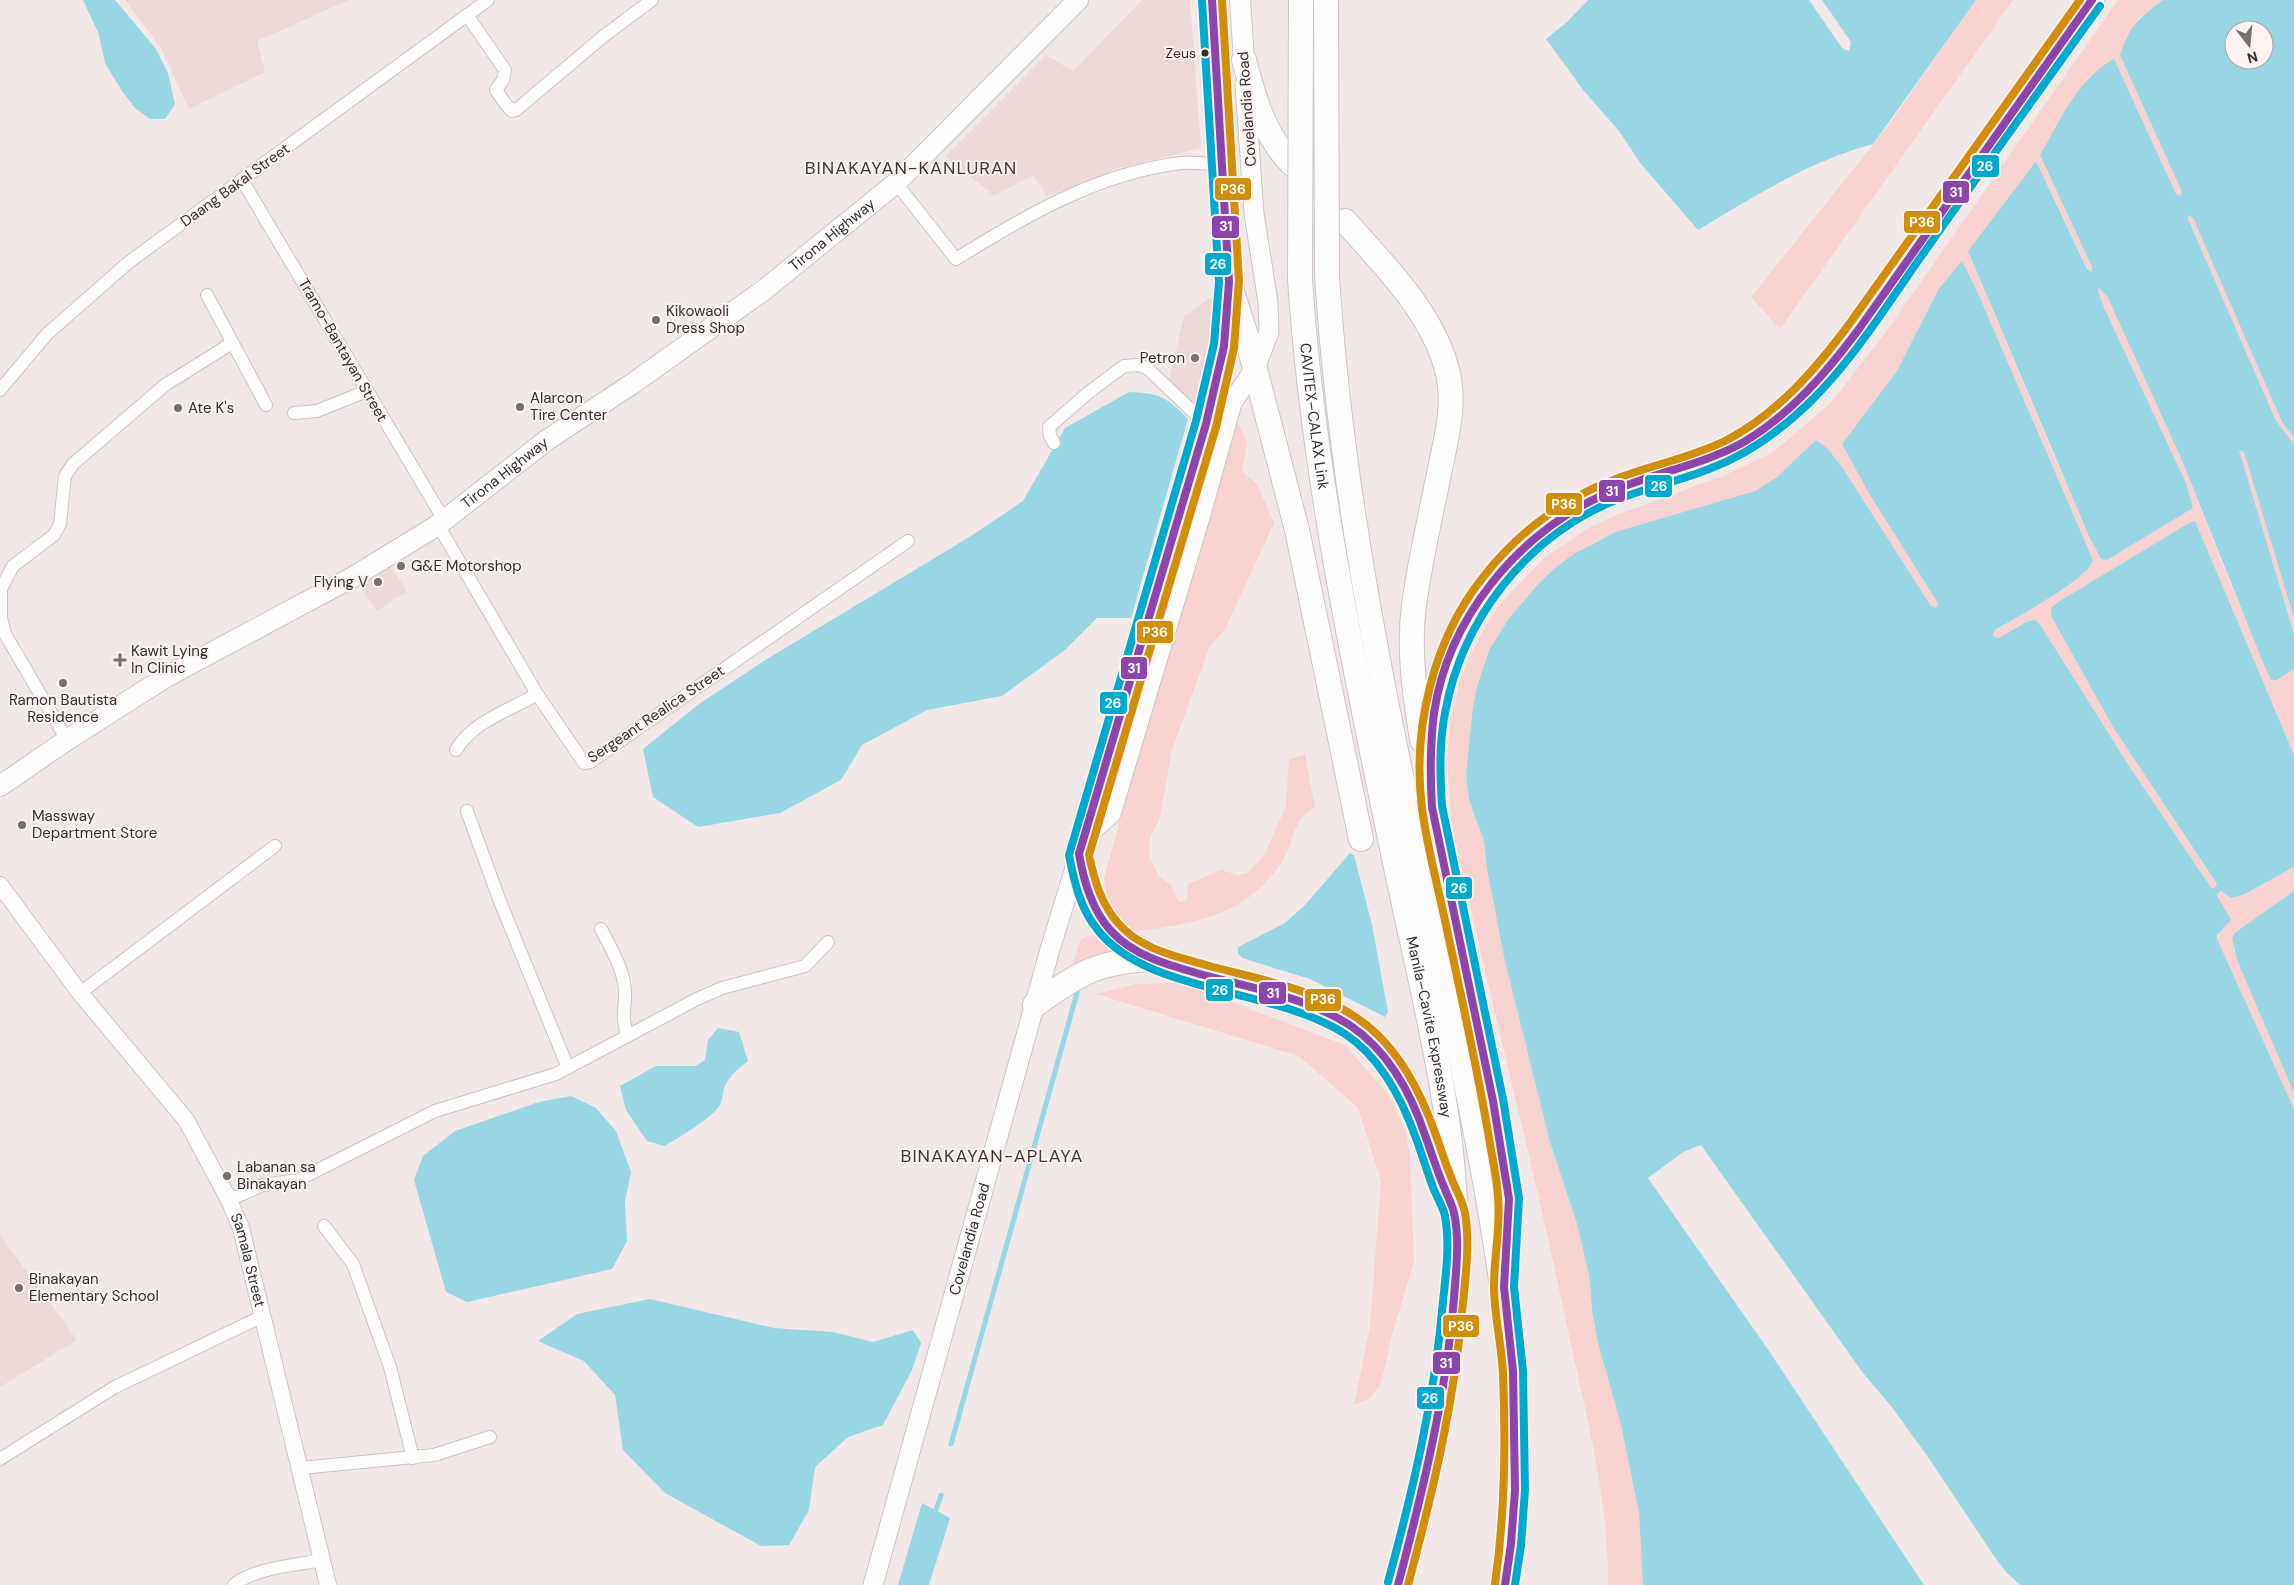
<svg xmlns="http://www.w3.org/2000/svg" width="2294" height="1585" font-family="'DM Sans',sans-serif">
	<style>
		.built { fill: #ebd9d8 }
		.green { fill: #f8d1d1 }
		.water { fill: #98d6e3; fill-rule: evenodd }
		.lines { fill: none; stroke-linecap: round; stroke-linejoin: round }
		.stream { stroke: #98d6e3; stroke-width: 5 }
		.minor-casing { stroke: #ccc4c4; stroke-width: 14 }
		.tertiary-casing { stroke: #ccc4c4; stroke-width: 18 }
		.secondary-casing { stroke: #ccc4c4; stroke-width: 21 }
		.primary-casing { stroke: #ccc4c4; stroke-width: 22 }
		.motorway-casing { stroke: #ccc4c4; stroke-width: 26 }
		.minor { stroke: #fdfcfc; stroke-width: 12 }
		.tertiary { stroke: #fdfcfc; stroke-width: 16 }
		.secondary { stroke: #fdfcfc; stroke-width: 19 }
		.primary { stroke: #fdfcfc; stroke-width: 20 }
		.motorway { stroke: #fdfcfc; stroke-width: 24 }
		.motorway-bridge-casing { stroke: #ccc4c4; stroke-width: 26; stroke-linecap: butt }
		.motorway-bridge { stroke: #fdfcfc; stroke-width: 24 }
		.bus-1-casing { stroke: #fef3f3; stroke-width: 11 }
		.bus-2-casing { stroke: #fef3f3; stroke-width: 11 }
		.bus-3-casing { stroke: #fef3f3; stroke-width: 11 }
		.bus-1 { stroke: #8e44ad; stroke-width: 8 }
		.bus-2 { stroke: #00a9ce; stroke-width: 8 }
		.bus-3 { stroke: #d08e09; stroke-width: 8 }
		.bus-dot { fill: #352e2e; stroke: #fef3f3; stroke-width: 2 }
		.poi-dot { fill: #776f6f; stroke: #fef3f3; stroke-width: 2 }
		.labels { text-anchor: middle; stroke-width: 4; stroke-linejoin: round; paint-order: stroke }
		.bus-label { font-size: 14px; fill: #352e2e; stroke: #fef3f3; text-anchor: end }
		.street-label { font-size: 15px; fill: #352e2e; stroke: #fef3f3 }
		.poi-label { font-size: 15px; fill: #352e2e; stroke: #fef3f3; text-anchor: start }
		.quarter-label { font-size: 18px; letter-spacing: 1px; fill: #433636; stroke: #fef3f3 }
		.line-badge { stroke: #fef3f3; stroke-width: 2 }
		.badge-label { font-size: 14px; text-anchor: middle; font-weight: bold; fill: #fff }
	</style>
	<rect width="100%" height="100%" fill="#f2e8e8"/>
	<g class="built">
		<path d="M125,0H349L257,41L265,72L189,109L161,48Z"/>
		<path d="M1142,0H1190L1201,148L1116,169L1081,185L1047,196L1033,175L994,196L946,156L1046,55L1073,71Z"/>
		<path d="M1223,293L1216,336L1199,411L1168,384L1184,316L1208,299Z"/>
		<path d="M389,565L407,591L377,611L359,584Z"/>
		<path d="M0,1235L77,1340L0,1387Z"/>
	</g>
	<g class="green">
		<path d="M1976,0H2013L1780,329L1751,297L1888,126Z"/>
		<path d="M2118,0H2163L2138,18L2120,55L2182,192L2180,196L2176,194L2114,60L2088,77L2040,155L2092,267L2093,272L2088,269L2036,161L1968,251L2053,454L2101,558L2107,560L2193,508L2186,483L2106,312L2098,292L2100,288L2107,296L2181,458L2221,561L2271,680H2278L2294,669V755L2195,521L2189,523L2058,602L2051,608V616L2113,727L2217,885L2212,889L2131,769L2041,626L2026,622L1999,638L1993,636L1995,631C2014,619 2090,578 2093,560L1977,291L1962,262L1938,290L1897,371L1842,444L1938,603L1936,608L1931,606L1844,470L1796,461L1777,477L1755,491L1615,532L1593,543L1556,567L1540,582L1510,617L1489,650L1476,689L1472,715L1466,775L1469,800L1484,841L1487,869L1504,957L1550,1142L1577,1224L1589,1275L1592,1310L1598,1343L1621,1425L1639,1513L1643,1585H1608C1609,1499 1586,1414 1568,1331C1533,1161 1488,993 1452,824L1447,762L1449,734L1453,709L1460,681L1470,656L1487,623L1502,602L1544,558L1587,529L1614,516L1723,476L1772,453L1831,403L1888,329Z"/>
		<path d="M2189,215L2193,218L2282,422L2294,437V444L2276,421L2188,219Z"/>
		<path d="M1234,416L1247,443L1242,471L1257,484L1274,523L1225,629L1209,648L1172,750L1159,821L1150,837L1149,856L1158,875L1171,885L1179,902L1187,900L1188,884L1221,870L1238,875L1248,873L1265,854L1286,806L1289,760L1305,754L1315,808C1293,815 1293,846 1282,862C1245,918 1189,925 1127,932L1113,918L1106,893L1104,878Z"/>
		<path d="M2239,450L2244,452L2294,618V634Z"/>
		<path d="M2294,867V891L2236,932L2233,949L2294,1093V1109L2217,939L2219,933L2216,894L2220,891L2231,898L2243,895Z"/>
		<path d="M1088,936L1099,937L1117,951L1070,973L1081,939Z"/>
		<path d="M1180,983L1345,1045L1389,1095L1406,1132L1410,1159L1414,1262L1393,1331L1381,1383L1370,1398L1354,1405L1370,1327L1381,1181L1358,1108L1299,1056L1096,994L1136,984Z"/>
	</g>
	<g class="water">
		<path d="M83,0H115L156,49L168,73L175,104L165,119H150L135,108L122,91L105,63L98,32Z"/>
		<path d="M1588,0H1809L1842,48L1849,51L1851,42L1822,0H1976L1873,144C1810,161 1754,196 1698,230L1641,164L1619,131L1584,91L1546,39L1567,22Z"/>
		<path d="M2163,0H2294V437L2282,422L2193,218L2189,215L2188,219L2276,421L2294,444V618L2244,452L2239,450L2294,634V669L2277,680H2271L2262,660L2181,458L2107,296L2099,288L2098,292L2106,312L2186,483L2193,508L2107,560L2101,559L2089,536L1968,251L2036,161L2087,269L2092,272V267L2040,155C2060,121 2078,78 2114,59L2176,194L2180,196L2182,192L2120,55C2131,25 2137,19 2163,0ZM2234,30H2264V60H2234Z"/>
		<path d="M1962,261L1977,291L2093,560C2090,578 2014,619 1995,630L1993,636L1999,638L2026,622L2035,620L2041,626L2131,769L2212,889L2217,885L2215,881L2113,727L2051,616V608L2058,602L2189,523L2195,521L2294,755V867L2243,895L2231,898L2221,891L2216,894L2231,920L2217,935V939L2294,1109V1585H2020L2006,1572L1994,1556L1928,1457L1891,1406L1863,1373L1701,1145L1683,1152L1648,1178L1767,1348L1924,1585H1643L1639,1513L1621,1425L1598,1343L1592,1310L1589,1275L1577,1224L1550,1142L1504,957L1487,869L1484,841L1469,800L1466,775L1472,715L1476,689L1489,650L1510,617L1540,582L1556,567L1574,554L1615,532L1755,491L1777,477L1816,440L1828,449L1844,470L1931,606L1936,608L1938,603L1870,495L1842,444L1897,371L1938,290Z"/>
		<path d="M1129,392C1160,393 1166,397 1188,419L1131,618H1097L1065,650L1002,696L927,710L862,745L841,780L780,813L698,827L653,797L643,749L699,704L767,659L971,536L1023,501L1065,428Z"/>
		<path d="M1350,853L1354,855L1372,925L1388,1012L1385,1017L1310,979L1242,958L1238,953V947L1285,923L1305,905Z"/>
		<path d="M2294,891V1093L2237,960L2232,938L2236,932Z"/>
		<path d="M718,1028L739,1032L748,1061C739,1068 730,1075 725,1086C722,1092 723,1099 720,1105C712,1118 677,1139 664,1146L647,1141L626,1110L620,1086L656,1066H696L705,1060L708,1040Z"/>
		<path d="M571,1096L596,1108L616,1131L631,1172L625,1201L627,1241L612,1269L467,1302L446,1292L414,1180L423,1156L455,1131L539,1102Z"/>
		<path d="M650,1299L774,1328L833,1332L873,1342L913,1330L921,1343L912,1370L883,1425L848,1437L815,1467L809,1510L789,1545L761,1546L665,1493L623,1450L615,1395L584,1361L538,1341L577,1314Z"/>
		<path d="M922,1503L950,1518L929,1585H898Z"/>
	</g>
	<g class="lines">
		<g class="stream">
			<path d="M951,1444L1077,993"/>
			<path d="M934,1516L941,1495"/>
		</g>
		<defs>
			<g id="minor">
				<path d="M467,15L505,70L503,80L496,90L504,102L512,111L516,110L605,35L652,0"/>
				<path d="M242,180L444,520"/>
				<path d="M896,183L956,259C1025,216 1098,173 1181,163C1194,162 1209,164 1223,165"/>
				<path d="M207,295L266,405"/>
				<path d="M0,390L47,334L129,262L488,0"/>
				<path d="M294,413L317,411L367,391"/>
				<path d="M1054,443L1050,436L1049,427L1089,392L1124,366L1138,365L1147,368L1206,424"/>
				<path d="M438,525L537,694L584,763L590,762L908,541"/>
				<path d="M67,740L5,634L1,618V589L13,566L54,535L60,524L65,476L73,464L165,385L232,343"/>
				<path d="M456,750C473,721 509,711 537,694"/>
				<path d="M467,811L499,899L568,1068"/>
				<path d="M601,929C611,948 624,970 625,991C626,1009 620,1017 628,1036"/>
				<path d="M80,993L275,846"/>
				<path d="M229,1200L263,1185L298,1180L435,1111L556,1074L697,999L722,988L805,966L828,942"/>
				<path d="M324,1226L353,1264L390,1367L413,1458"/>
				<path d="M0,1459L115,1387L263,1316"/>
				<path d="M301,1468L434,1455L490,1437"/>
				<path d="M234,1585C253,1568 297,1565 322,1560"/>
			</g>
			<g id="tertiary">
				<path id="s1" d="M0,885L80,993L186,1120L229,1200L241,1228L328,1585"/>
			</g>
			<g id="secondary">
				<path d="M1084,838L1111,814L1201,514L1232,403L1255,368L1269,332L1268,302L1254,214L1245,85"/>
				<path id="s2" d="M873,1585L1051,946L1079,855"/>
			</g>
			<g id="primary">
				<path d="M1240,0L1244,60"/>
				<path id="s3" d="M0,786L67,740L166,677L353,577L438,525L547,440L632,384L764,290L896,183L1078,0"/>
				<path d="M1079,854L1206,424L1224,346L1229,282L1212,0"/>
			</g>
			<g id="motorway">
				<path d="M1244,60C1254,98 1264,135 1292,164"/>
				<path d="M1345,221C1383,264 1430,310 1446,366C1457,402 1446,439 1439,474C1430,518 1420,561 1414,605C1408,651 1415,695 1422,740"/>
				<path d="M1327,275C1341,501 1389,724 1437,945C1455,1026 1471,1106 1486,1187C1510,1322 1527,1449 1505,1585"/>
				<path id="s4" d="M1300,279C1313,480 1357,679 1398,877C1423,995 1456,1116 1456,1238C1456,1356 1429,1472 1398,1585"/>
				<path d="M1229,282L1248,342L1297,530L1361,839"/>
				<path d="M1079,854C1088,905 1104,935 1152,959L1310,1007C1406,1046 1412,1107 1446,1193"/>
				<path d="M1035,1005C1077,974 1099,961 1152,959"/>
				<path d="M1504,1287L1509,1218L1504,1162L1437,834C1431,802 1427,771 1430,738C1440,630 1511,532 1611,491C1643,478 1676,472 1708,459C1743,445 1774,423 1802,397C1842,358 1875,303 1908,258C1969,172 2030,86 2092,0"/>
			</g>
		</defs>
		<use href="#minor" class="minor-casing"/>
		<use href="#tertiary" class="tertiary-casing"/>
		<use href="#secondary" class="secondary-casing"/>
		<use href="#primary" class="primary-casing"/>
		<use href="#motorway" class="motorway-casing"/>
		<use href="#minor" class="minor"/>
		<use href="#tertiary" class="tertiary"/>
		<use href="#secondary" class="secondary"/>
		<use href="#primary" class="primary"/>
		<use href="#motorway" class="motorway"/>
		<defs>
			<g id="motorway-bridge">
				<path d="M1326,0L1327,275"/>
				<path d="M1300,279L1301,0"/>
			</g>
		</defs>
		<use href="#motorway-bridge" class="motorway-bridge-casing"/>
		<use href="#motorway-bridge" class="motorway-bridge"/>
		<defs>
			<g id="bus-1">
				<path d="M1212,0L1229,282L1224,346L1206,424L1079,854C1084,882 1092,910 1111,931C1134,956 1168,965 1200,974C1250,988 1307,997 1351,1026C1389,1052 1412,1095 1426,1138C1432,1154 1437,1171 1444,1187C1447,1195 1452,1204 1454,1213C1460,1240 1456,1270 1454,1298C1446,1396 1423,1490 1398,1585"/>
				<path d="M1505,1585L1511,1544L1515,1490L1513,1371L1504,1287L1509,1199L1493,1101L1432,807C1430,775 1430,745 1434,713C1448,618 1517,535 1603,495C1649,473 1699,467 1744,442C1791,414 1827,372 1859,329L2092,0"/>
			</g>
			<g id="bus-2">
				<path d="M1202,1L1219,282L1214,344L1196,421L1069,855C1074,881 1080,908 1097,929C1146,994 1275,988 1345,1034C1382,1058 1403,1101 1417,1141C1423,1158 1428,1174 1434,1190C1438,1199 1443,1207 1445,1216C1450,1244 1446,1273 1443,1301C1435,1397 1413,1490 1388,1582"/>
				<path d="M1515,1585L1521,1545L1525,1490L1523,1371L1514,1287L1519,1198L1503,1099L1442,806C1440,775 1439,744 1445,713C1462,619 1527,536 1616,500C1646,488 1679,481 1709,469C1747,455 1780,431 1809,403C1855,358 1888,303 1925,251C1983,169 2042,87 2100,6"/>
			</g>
			<g id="bus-3">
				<path d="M1222,0L1239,281L1234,348L1216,427L1089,855C1094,879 1101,904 1118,923C1140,949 1175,956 1206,965C1256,979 1313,988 1357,1018C1398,1046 1421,1092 1437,1138C1442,1153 1447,1168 1453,1182C1457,1192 1463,1202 1465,1213C1470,1242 1466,1273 1463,1303C1455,1399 1433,1492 1408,1585"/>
				<path d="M1495,1584C1505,1514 1506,1445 1503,1375C1502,1345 1494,1316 1494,1286C1494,1256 1501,1226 1498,1197C1497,1177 1492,1157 1489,1138C1477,1066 1461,996 1446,925C1438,887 1427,847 1422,808C1412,729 1433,639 1484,576C1519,531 1567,496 1621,477C1656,464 1693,457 1727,440C1778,413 1816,369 1850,323L2080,0"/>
			</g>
		</defs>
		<use href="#bus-1" class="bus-1-casing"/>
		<use href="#bus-2" class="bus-2-casing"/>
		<use href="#bus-3" class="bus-3-casing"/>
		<use href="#bus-1" class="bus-1"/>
		<use href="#bus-2" class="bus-2"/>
		<use href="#bus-3" class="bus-3"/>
	</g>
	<circle class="bus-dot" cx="1205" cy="53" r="4.5"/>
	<g class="poi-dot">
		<circle cx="656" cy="320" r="5"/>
		<circle cx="1195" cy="358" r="5"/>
		<circle cx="520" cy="407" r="5"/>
		<circle cx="178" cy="408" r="5"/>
		<circle cx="401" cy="566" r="5"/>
		<circle cx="378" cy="582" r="5"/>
		<path d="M117.5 652.5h5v5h5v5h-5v5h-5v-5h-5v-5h5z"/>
		<circle cx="63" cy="683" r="5"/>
		<circle cx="22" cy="825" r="5"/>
		<circle cx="227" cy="1176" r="5"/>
		<circle cx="19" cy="1288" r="5"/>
	</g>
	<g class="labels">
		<g class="bus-label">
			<text x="1196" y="58">Zeus</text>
		</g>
		<g class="street-label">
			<text transform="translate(1247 109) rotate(-94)" y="5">Covelandia Road</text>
			<text transform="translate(235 185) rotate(-36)" y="5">Daang Bakal Street</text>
			<text dy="5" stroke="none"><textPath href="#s3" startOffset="1000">Tirona Highway</textPath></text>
			<text transform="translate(343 350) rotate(60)" y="5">Tramo-Bantayan Street</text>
			<text dy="5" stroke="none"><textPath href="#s4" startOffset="138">CAVITEX–CALAX Link</textPath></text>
			<text dy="5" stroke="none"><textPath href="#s3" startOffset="595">Tirona Highway</textPath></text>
			<text transform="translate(656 714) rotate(-34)" y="5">Sergeant Realica Street</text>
			<text dy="5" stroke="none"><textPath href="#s4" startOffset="760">Manila–Cavite Expressway</textPath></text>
			<text dy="5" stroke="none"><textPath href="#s2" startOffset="359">Covelandia Road</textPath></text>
			<text dy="5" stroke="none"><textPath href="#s1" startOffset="454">Samala Street</textPath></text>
		</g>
		<g class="poi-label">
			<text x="666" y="316">Kikowaoli<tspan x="666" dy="17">Dress Shop</tspan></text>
			<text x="1185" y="363" text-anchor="end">Petron</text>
			<text x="530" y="403">Alarcon<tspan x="530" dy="17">Tire Center</tspan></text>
			<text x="188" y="413">Ate K's</text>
			<text x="411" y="571">G&amp;E Motorshop</text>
			<text x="368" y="587" text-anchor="end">Flying V</text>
			<text x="131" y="656">Kawit Lying<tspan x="131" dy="17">In Clinic</tspan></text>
			<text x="63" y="705" text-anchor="middle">Ramon Bautista<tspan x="63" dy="17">Residence</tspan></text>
			<text x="32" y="821">Massway<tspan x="32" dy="17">Department Store</tspan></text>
			<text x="237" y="1172">Labanan sa<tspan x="237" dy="17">Binakayan</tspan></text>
			<text x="29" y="1284">Binakayan<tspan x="29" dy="17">Elementary School</tspan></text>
		</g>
		<g class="quarter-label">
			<text x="911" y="174">BINAKAYAN-KANLURAN</text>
			<text x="992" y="1162">BINAKAYAN-APLAYA</text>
		</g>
	</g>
	<g class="line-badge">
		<rect x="1971" y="154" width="29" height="24" rx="5" fill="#00a9ce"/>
		<rect x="1214" y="177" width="38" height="24" rx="5" fill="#d08e09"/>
		<rect x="1942" y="180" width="28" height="24" rx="5" fill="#8e44ad"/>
		<rect x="1903" y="210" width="38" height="24" rx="5" fill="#d08e09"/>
		<rect x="1211" y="215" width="29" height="24" rx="5" fill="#8e44ad"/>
		<rect x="1204" y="252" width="28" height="24" rx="5" fill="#00a9ce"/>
		<rect x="1644" y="474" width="29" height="24" rx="5" fill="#00a9ce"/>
		<rect x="1598" y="479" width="28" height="24" rx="5" fill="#8e44ad"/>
		<rect x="1545" y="492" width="38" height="24" rx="5" fill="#d08e09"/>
		<rect x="1136" y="620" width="38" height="24" rx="5" fill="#d08e09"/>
		<rect x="1120" y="656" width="28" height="24" rx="5" fill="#8e44ad"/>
		<rect x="1099" y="691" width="29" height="24" rx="5" fill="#00a9ce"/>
		<rect x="1445" y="876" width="28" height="24" rx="5" fill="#00a9ce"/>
		<rect x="1205" y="978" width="29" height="24" rx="5" fill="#00a9ce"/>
		<rect x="1258" y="981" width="29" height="24" rx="5" fill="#8e44ad"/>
		<rect x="1304" y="988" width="38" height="24" rx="5" fill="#d08e09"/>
		<rect x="1442" y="1314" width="38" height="24" rx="5" fill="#d08e09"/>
		<rect x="1432" y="1351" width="29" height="24" rx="5" fill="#8e44ad"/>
		<rect x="1416" y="1386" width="29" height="24" rx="5" fill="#00a9ce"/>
	</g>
	<g class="badge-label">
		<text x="1985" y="171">26</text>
		<text x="1233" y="194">P36</text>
		<text x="1956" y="197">31</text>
		<text x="1922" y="227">P36</text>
		<text x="1226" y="231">31</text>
		<text x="1218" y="269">26</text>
		<text x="1659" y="491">26</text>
		<text x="1612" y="496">31</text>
		<text x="1564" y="509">P36</text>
		<text x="1155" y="637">P36</text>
		<text x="1134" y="673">31</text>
		<text x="1113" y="708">26</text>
		<text x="1459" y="893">26</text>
		<text x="1220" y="995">26</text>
		<text x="1273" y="998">31</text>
		<text x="1323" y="1004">P36</text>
		<text x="1461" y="1331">P36</text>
		<text x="1446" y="1368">31</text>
		<text x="1430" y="1403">26</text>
	</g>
	<g transform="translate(2249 45) rotate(164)"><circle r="24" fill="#fef3f3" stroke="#aea4a4"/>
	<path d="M0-4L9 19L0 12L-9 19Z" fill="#776f6f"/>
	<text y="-8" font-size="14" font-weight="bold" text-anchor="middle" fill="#352e2e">N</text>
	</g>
</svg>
